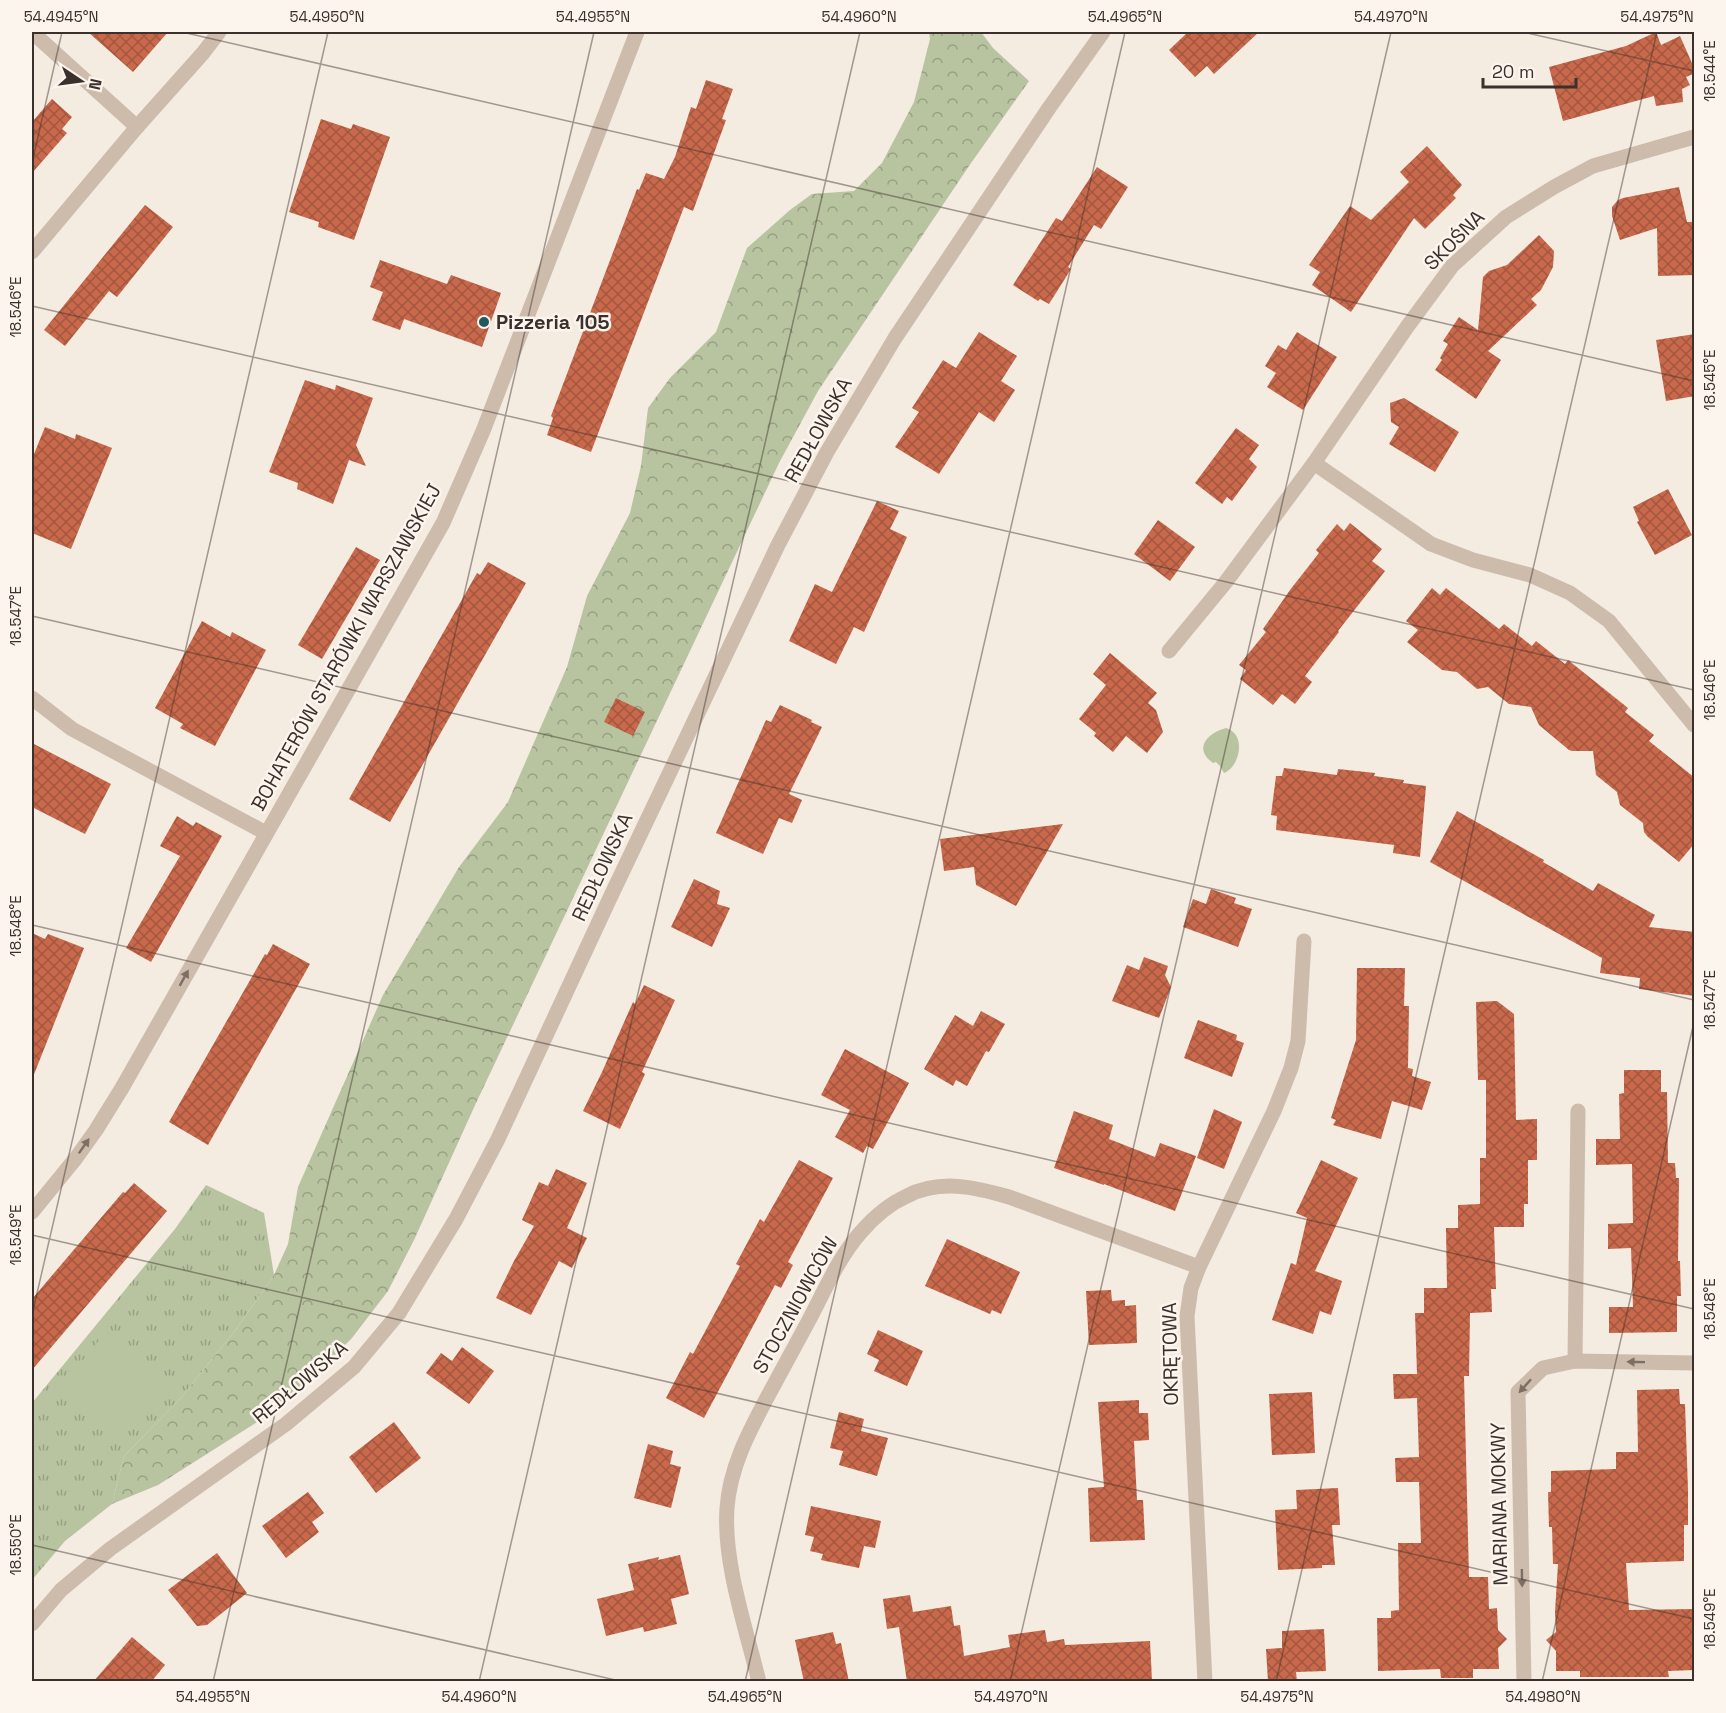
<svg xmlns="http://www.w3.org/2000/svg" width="1726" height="1713" font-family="'Space Grotesk',sans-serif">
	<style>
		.grass { fill: url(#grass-tufts) }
		.forest { fill: url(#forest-crowns) }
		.park { fill: #b8c4a0 }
		.building { fill: url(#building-cross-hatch) }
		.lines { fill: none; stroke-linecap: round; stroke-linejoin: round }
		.minor { stroke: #cdbbac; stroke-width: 15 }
		.tertiary { stroke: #cdbbac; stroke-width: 15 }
		.oneway { fill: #7d6f65 }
		.ticks { fill: none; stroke: #3b302b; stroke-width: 1.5; stroke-opacity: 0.45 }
		.poi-dot { fill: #1f5a5e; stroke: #fbf5ee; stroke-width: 2 }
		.labels { text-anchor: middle; stroke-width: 5; stroke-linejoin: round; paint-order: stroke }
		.street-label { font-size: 20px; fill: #3b302b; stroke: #fbf5ee }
		.poi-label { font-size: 20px; font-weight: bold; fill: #3b302b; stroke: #fbf5ee; text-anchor: start }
		.neatline { fill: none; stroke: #3b302b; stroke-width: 2 }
		.ticks-label { font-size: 15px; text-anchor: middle; fill: #3b302b }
	</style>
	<defs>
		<pattern id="grass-tufts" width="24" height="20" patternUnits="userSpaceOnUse" patternTransform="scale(1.5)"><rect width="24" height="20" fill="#b8c4a0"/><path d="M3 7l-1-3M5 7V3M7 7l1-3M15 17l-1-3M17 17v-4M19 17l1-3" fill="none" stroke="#97a083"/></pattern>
		<pattern id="forest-crowns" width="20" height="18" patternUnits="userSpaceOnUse" patternTransform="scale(1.5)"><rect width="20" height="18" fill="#b8c4a0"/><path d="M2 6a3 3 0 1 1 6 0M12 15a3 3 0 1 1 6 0" fill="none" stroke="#97a083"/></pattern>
		<pattern id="building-cross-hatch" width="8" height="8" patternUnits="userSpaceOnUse" patternTransform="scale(1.5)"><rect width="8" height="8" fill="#c8694b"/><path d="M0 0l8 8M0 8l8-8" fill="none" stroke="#a4573f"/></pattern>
	</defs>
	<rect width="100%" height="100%" fill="#f4ebe1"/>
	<path class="grass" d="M206,1185L264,1213L274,1275L234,1332L179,1400L124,1456L112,1504L65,1541L32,1580V1403L175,1229Z"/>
	<path class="forest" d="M929,32H981L993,48L1029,81L969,166L818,391L779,463L476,1103L414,1240L388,1291L352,1338L325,1365L262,1419L158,1485L112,1504L124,1456L179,1400L234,1332L274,1275L288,1244L298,1187L383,995L459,867L508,802L567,667L587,596L630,513L641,466L648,408L670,378L716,332L747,248L790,210L812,194L854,191L882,163L914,102L930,39Z"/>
	<g class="park">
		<path d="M1226,728C1247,734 1240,767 1224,773L1220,766L1216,762L1213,763C1193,749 1207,733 1226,728Z"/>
		<path d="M108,1330L166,1379L116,1437L59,1388Z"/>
	</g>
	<g class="building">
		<path d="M88,32H168L133,72Z"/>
		<path d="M1188,32H1259L1214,74L1207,66L1195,77L1169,50Z"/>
		<path d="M1656,32L1661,45L1680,36L1695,70V73L1686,77L1690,85L1682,89L1683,102L1656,106L1654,96L1563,121L1549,67L1626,46Z"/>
		<path d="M706,80L733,89L722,119L726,120L693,211L684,207L591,452L547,435L553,418L551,416L637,189L639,190L646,173L664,179L675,157L691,107L696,109Z"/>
		<path d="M52,99L72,117L62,129L67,133L32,173V122Z"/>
		<path d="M321,119L351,129L353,124L390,137L354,240L318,227L319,222L289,212Z"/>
		<path d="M1427,146L1462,185L1453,195L1456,198L1425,229L1414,218L1351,312L1312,285L1320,272L1309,265L1350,206L1371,220L1409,182L1400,172Z"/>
		<path d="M1097,167L1128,187L1101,229L1094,225L1068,267L1071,269L1049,304L1040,299L1038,301L1013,285L1056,218L1062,221Z"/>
		<path d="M1679,187L1687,222H1695V275L1658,276L1657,228L1620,240L1612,216V207L1618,200L1623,198Z"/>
		<path d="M145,205L173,227L117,297L109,291L65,346L44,330Z"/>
		<path d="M1539,235L1554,251L1553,267L1541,290L1531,299L1537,305L1488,351L1501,360L1476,399L1435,370L1442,360L1440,358L1448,344L1443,341L1459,317L1478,330L1483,277L1489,271L1507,265Z"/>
		<path d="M380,260L447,284L451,275L501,293L482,347L404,319L400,330L372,320L383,292L370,287Z"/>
		<path d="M979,332L1017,356L1001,381L1015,390L994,422L979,412L939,474L895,447L919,412L912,408L943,360L956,368Z"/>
		<path d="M1297,332L1337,357L1303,410L1267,387L1276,373L1265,366L1278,345L1286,350Z"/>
		<path d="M1695,334V396L1666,401L1656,340Z"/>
		<path d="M305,380L335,390L336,385L373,398L356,445L366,466L349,460L333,504L297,489L298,483L269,472Z"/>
		<path d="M1404,398L1459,432L1435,472L1389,444L1399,427L1391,422L1390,403Z"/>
		<path d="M45,427L75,439L76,434L112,448L71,549L32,533V459Z"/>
		<path d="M1236,428L1259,445L1249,459L1257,467L1232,501L1227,497L1222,504L1195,483Z"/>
		<path d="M1668,489L1692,535L1655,555L1637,522L1639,521L1633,507Z"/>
		<path d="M877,501L899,511L890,529L907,537L864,632L854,627L836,664L789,641L815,584L832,592Z"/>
		<path d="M1158,520L1195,547L1170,581L1134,554Z"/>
		<path d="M1350,523L1382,549L1372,561L1385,571L1338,631L1339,632L1305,676L1312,682L1295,704L1282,694L1273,705L1240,679L1246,670L1239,665L1266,632L1263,629L1290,590L1319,553L1316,550L1337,524L1344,531Z"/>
		<path d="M356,547L380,560L322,659L298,645Z"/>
		<path d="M488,562L526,583L390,822L349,799L477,573L480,575Z"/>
		<path d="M1432,588L1440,595L1446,588L1499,629L1504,624L1532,646L1536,641L1565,664L1568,660L1628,708L1625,712L1654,735L1649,741L1695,778V843L1679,862L1648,837L1644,832L1643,823L1620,805L1617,792L1596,775L1593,751H1572L1569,750L1539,725L1531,707L1509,704L1488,687L1477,689L1457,672L1442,670L1407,642L1418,630L1406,621Z"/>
		<path d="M202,621L230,637L232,632L266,650L215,746L180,728L183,724L155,708Z"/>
		<path d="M1110,653L1157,693L1148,703L1156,710L1163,732L1147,753L1126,736L1113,752L1094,736L1096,733L1079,719L1106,685L1093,674Z"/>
		<path d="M616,698L645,712L633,736L604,722Z"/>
		<path d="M780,705L812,720L811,722L822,727L789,794L802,800L792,823L779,818L763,854L716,833L766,720L771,722Z"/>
		<path d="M32,743L111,784L85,834L32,807Z"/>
		<path d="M1284,768L1337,775L1338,769L1375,773L1374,776L1404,780L1403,783L1426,786L1420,857L1393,853L1394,845L1276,830L1277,816L1271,815L1276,776H1282Z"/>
		<path d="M1457,811L1544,860L1543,862L1593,891L1598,883L1655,915L1649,927L1695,932V996L1639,989L1640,978L1600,973L1602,958L1430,862Z"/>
		<path d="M177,816L193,826L196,822L222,836L151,962L126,948L180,856L160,846Z"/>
		<path d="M1063,824L1016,906L976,885L974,867L944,871L940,839Z"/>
		<path d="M694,879L720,891L717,904L730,908L712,947L671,927Z"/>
		<path d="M1211,889L1236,898L1234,903L1252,909L1238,947L1183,927L1193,899L1206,904Z"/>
		<path d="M32,933L45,939L48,934L84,948L33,1077L32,1076Z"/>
		<path d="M273,944L310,964L208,1145L169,1122L265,954L267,955Z"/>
		<path d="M1144,957L1168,966L1165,975L1171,987L1159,1018L1112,1001L1127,965L1139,970Z"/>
		<path d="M1357,968H1405L1404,1006H1409L1408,1068L1413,1069L1412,1076L1431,1082L1422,1110L1392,1101L1381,1139L1333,1125L1336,1120L1331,1118L1356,1040Z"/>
		<path d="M644,985L675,1000L642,1072L645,1074L620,1129L583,1111L602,1072L633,1002L635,1004Z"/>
		<path d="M1497,1001L1514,1014L1516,1120L1537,1119V1160H1528V1204H1524V1227H1494L1496,1289H1491L1492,1312L1470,1313L1469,1376H1464L1469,1577H1488L1489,1609L1497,1608L1498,1630L1507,1639L1498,1648L1499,1669H1473V1678H1441L1440,1669L1378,1671L1377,1618H1391V1611L1399,1610L1398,1543H1421L1419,1482H1396L1395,1458L1419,1457L1417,1398L1394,1399L1393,1374H1417L1415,1313H1424V1288H1447L1446,1228H1458V1205L1480,1204V1158H1486V1080H1478L1476,1002Z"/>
		<path d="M981,1011L1005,1024L989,1052L986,1051L967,1086L956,1080L953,1086L924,1069L955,1015L973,1026Z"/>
		<path d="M1198,1020L1237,1035L1236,1040L1244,1043L1232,1077L1184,1058Z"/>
		<path d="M845,1049L909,1083L873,1149L867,1146L863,1153L835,1137L850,1110L821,1095Z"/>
		<path d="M1624,1070H1661V1092H1667L1668,1163H1675L1676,1178H1679L1678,1261H1680L1681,1296H1677V1332L1609,1333V1307H1633L1631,1248L1608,1249V1224L1633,1223L1632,1164L1596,1165V1139H1620L1619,1094L1624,1093Z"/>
		<path d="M1214,1109L1242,1122L1224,1169L1197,1158Z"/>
		<path d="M1074,1111L1113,1125L1109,1139L1155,1157L1160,1143L1196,1156L1175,1211L1104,1184V1185L1054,1168Z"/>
		<path d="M799,1160L833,1178L788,1262L793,1265L781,1288L775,1285L704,1418L666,1398L690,1352L693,1354L740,1266L736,1264L760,1219L764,1222Z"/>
		<path d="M1321,1160L1358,1178L1315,1271L1342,1281L1331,1315L1320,1311L1313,1334L1272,1320L1291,1263L1296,1265L1307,1218L1296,1213Z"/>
		<path d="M556,1169L587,1183L567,1228L587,1238L572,1268L559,1261L531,1315L496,1298L514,1261L534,1226L522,1220L539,1182L548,1186Z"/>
		<path d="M134,1183L167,1211L32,1370V1299L123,1192L125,1193Z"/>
		<path d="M947,1239L1020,1272L1001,1314L992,1310L990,1314L925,1286Z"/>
		<path d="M1111,1290L1112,1301L1125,1300V1306L1136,1305L1137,1343L1089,1345L1086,1291Z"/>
		<path d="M878,1330L923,1351L907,1386L874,1371L879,1360L867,1354Z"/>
		<path d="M462,1347L494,1371L469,1404L426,1373L441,1353L452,1361Z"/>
		<path d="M1679,1389L1680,1404H1685L1688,1490V1525H1684V1561L1626,1563L1629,1610L1695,1609V1670L1668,1671L1669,1677H1580V1671H1556V1651L1546,1640L1556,1632L1555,1612L1558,1564H1553L1552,1527H1549L1548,1492H1551V1471L1616,1469V1452H1638L1637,1390Z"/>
		<path d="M1312,1392L1315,1453L1272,1455L1269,1394Z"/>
		<path d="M1139,1400V1413H1148L1149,1440L1134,1441L1137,1500H1143L1145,1540L1090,1542L1088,1488L1104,1487L1098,1402Z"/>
		<path d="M839,1412L864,1419L861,1431L888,1438L877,1476L839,1465L843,1451L830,1448Z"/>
		<path d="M394,1422L421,1458L376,1493L349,1457Z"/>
		<path d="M648,1444L673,1451L670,1464L681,1467L671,1508L634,1498Z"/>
		<path d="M1338,1488L1340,1525H1332L1335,1565H1322V1568L1278,1570L1275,1510L1297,1509L1296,1490Z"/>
		<path d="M308,1492L324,1513L312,1522L319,1532L286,1558L262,1526Z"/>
		<path d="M811,1506L881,1521L875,1548L864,1546L859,1568L821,1560L823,1554L810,1551L814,1537L805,1535Z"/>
		<path d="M217,1553L247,1593L207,1625L197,1626L168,1590Z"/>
		<path d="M680,1555L689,1594L671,1599L677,1624L644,1632L643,1627L606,1636L597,1599L634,1590L628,1564L659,1557L658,1560Z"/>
		<path d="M910,1595L913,1612L951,1606L954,1626L960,1625L964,1656L1010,1647L1008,1635L1045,1630L1047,1642L1064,1639L1065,1645L1150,1641L1152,1680L1126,1682H907L899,1627L887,1629L883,1599Z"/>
		<path d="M1324,1629L1326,1671L1296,1672L1297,1682H1268L1266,1649L1282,1648V1631Z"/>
		<path d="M833,1632L836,1644L841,1643L849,1682H804L795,1640Z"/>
		<path d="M132,1637L165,1665L151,1682H93Z"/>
	</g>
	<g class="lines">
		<g class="minor">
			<path d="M32,32L137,127"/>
			<path d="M32,252L137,127L203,53L219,32"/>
			<path d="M1314,463L1431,544L1473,560L1530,575L1570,593L1609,621L1694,725"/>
			<path d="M1169,651L1225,583L1314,463L1407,327L1452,266L1506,217L1554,187L1593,166L1694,137"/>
			<path d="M32,698L72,729L266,833"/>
			<path d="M32,1212L76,1158L96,1130L122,1088L443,523L483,431L637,32"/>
			<path d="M1575,1361L1578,1111"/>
			<path d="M759,1682C746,1628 723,1562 727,1508C730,1466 750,1430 769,1394C782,1370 795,1346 808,1322C824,1292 838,1258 861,1232C874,1217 889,1204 907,1196C940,1179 975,1187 1009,1197L1199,1267"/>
			<path d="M1205,1682L1187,1316L1191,1288L1199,1267L1274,1111L1291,1068L1298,1041L1304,941"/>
			<path d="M1524,1682L1518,1392L1543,1368L1575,1361L1694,1363"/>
		</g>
		<path class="tertiary" d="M32,1624L61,1590L110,1549L286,1424L354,1367L399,1313L456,1219L498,1139L609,900L778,545L827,452L895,338L1049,108L1103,32"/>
	</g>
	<defs><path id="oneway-solid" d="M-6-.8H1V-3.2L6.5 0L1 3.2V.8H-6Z" transform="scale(1.5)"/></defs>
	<g class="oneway">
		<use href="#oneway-solid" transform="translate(184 978) rotate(-61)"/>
		<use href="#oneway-solid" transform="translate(84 1146) rotate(-55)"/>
		<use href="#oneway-solid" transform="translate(1636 1362) rotate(-179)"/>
		<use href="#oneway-solid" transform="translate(1525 1386) rotate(132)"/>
		<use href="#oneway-solid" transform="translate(1522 1578) rotate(89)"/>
	</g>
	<path class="ticks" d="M182,32L1694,381M1523,32L1694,71M32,163L62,32M32,306L1694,690M32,616L1694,1000M32,925L1694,1309M32,1235L1694,1619M32,1315L328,32M32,1545L624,1682M213,1682L594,32M479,1682L860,32M745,1682L1125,32M1010,1682L1391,32M1276,1682L1657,32M1542,1682L1694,1022"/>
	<circle class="poi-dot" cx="484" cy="322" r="6"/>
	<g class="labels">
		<g class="street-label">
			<text transform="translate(1454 240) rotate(-45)" y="7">SKOŚNA</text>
			<text transform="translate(818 430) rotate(-61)" y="7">REDŁOWSKA</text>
			<text transform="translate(346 647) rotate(-61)" y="7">BOHATERÓW STARÓWKI WARSZAWSKIEJ</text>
			<text transform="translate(602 867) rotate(-65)" y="7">REDŁOWSKA</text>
			<text transform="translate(795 1305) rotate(-61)" y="7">STOCZNIOWCÓW</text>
			<text transform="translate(1170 1354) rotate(-91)" y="7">OKRĘTOWA</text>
			<text transform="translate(300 1382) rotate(-40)" y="7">REDŁOWSKA</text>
			<text transform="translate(1499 1504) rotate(-91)" y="7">MARIANA MOKWY</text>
		</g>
		<g class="poi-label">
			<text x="496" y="329">Pizzeria 105</text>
		</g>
	</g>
	<rect width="1726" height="1713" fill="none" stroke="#fbf5ee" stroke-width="66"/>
	<g transform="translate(81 81) rotate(103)" stroke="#fbf5ee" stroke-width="4.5" paint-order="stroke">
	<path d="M0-4.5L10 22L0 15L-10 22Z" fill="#3b302b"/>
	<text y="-9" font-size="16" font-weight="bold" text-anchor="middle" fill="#3b302b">N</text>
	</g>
	<path d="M1483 78v9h93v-9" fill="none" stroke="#3b302b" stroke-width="3"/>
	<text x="1492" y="78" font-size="18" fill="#3b302b" stroke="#fbf5ee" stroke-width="4.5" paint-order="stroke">20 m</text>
	<rect x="33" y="33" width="1660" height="1647" class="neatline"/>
	<g class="ticks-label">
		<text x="61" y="22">54.4945°N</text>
		<text x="327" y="22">54.4950°N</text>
		<text x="593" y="22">54.4955°N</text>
		<text x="859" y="22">54.4960°N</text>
		<text x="1125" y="22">54.4965°N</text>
		<text x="1391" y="22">54.4970°N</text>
		<text x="1657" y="22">54.4975°N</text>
		<text transform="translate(1710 71) rotate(-90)" y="5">18.544°E</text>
		<text transform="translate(16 307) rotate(-90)" y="5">18.546°E</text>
		<text transform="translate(1710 380) rotate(-90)" y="5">18.545°E</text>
		<text transform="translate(16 616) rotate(-90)" y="5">18.547°E</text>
		<text transform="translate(1710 690) rotate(-90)" y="5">18.546°E</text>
		<text transform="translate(16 926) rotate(-90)" y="5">18.548°E</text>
		<text transform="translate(1710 1000) rotate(-90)" y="5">18.547°E</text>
		<text transform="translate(16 1235) rotate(-90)" y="5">18.549°E</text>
		<text transform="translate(1710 1309) rotate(-90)" y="5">18.548°E</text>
		<text transform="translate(16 1545) rotate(-90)" y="5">18.550°E</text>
		<text transform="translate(1710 1619) rotate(-90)" y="5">18.549°E</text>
		<text x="213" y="1702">54.4955°N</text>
		<text x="479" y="1702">54.4960°N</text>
		<text x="745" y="1702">54.4965°N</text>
		<text x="1011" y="1702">54.4970°N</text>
		<text x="1277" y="1702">54.4975°N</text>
		<text x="1543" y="1702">54.4980°N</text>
	</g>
</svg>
